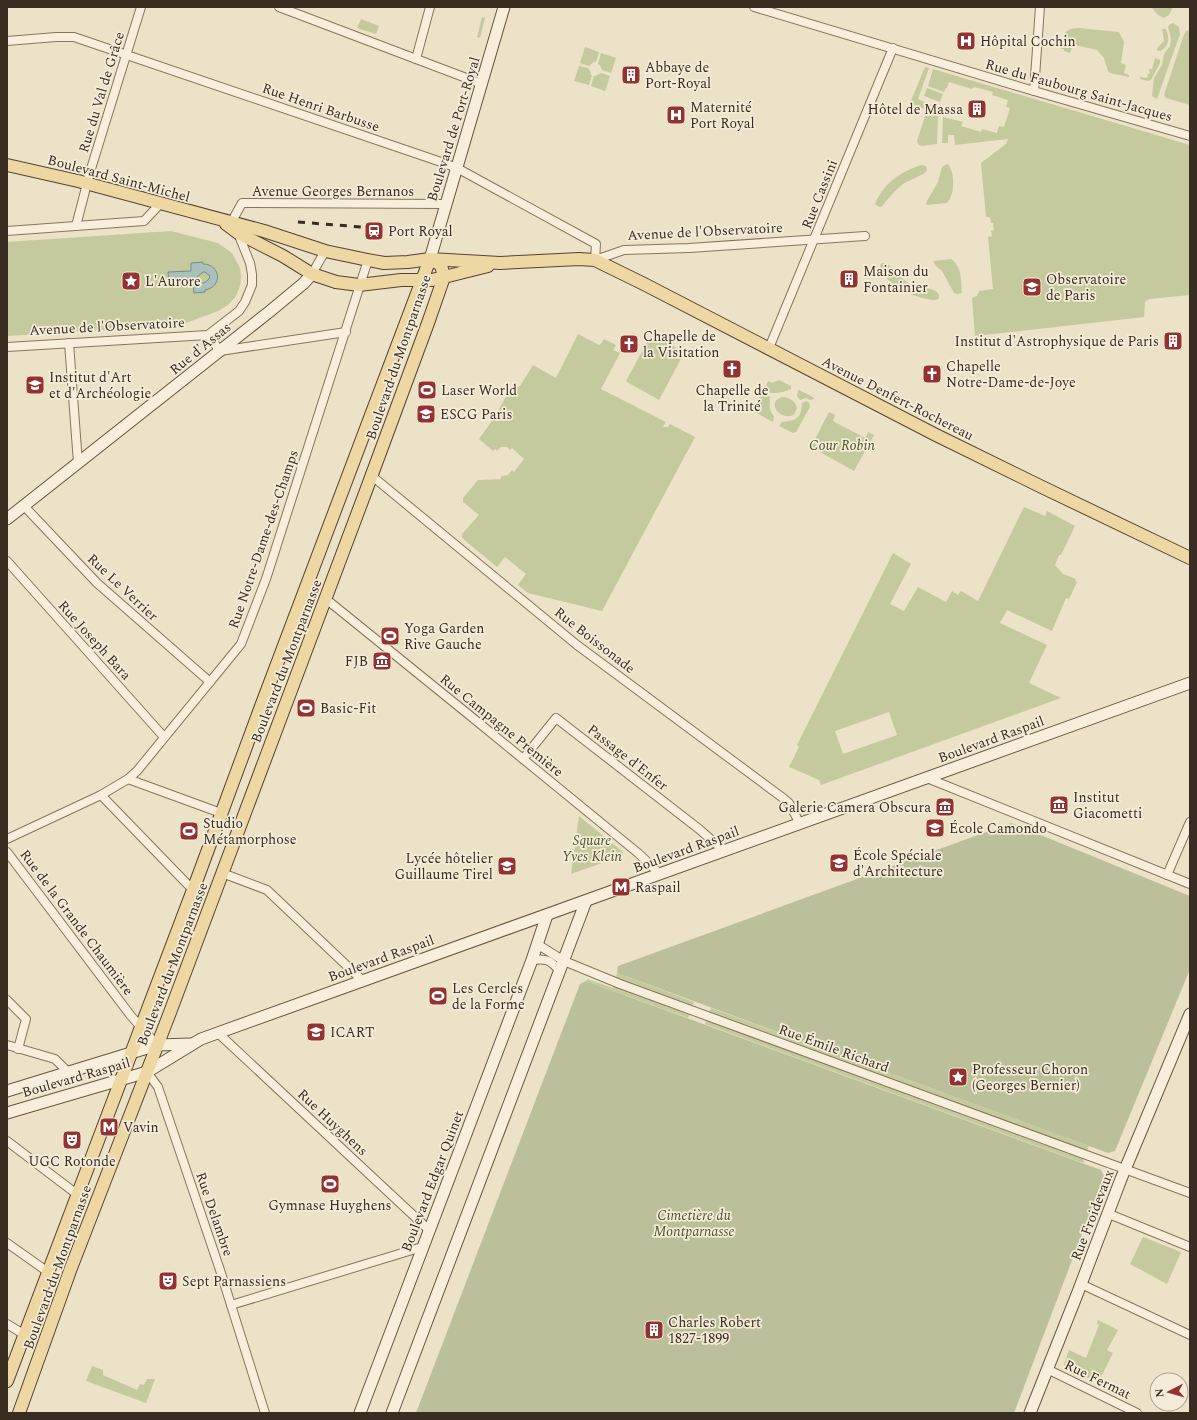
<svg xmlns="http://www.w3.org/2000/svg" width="1197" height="1420" font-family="Spectral,serif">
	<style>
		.green { fill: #c4ca9d; fill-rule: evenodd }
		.cemetery { fill: #bbc09b }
		.water { fill: #a9c1ba; stroke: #708f88; fill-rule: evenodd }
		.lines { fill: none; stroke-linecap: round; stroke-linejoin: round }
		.street-casing { stroke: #88755e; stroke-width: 10 }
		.secondary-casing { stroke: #6a5641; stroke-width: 13 }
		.primary-casing { stroke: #564332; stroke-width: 14 }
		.street { stroke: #f7efdb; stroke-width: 8 }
		.secondary { stroke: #f7efdb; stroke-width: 11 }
		.primary { stroke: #edd7a3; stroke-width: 12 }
		.rail { stroke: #392d21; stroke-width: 3; stroke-dasharray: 7 7; stroke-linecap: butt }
		.labels { text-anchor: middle; stroke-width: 3.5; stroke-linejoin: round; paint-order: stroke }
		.poi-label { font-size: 14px; fill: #392d21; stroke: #f4ecd8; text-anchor: start }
		.street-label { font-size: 14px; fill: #392d21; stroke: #f4ecd8 }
		.park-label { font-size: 14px; font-style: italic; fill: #495429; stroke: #f4ecd8 }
	</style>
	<rect width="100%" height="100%" fill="#ece2c8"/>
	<g class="green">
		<path d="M1151,7H1173L1169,15L1164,18L1158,15Z"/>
		<path d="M482,17L485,18L480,38L477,37Z"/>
		<path d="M361,19L379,26L376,34L357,28Z"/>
		<path d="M1173,23L1179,27L1180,34L1157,99L1152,96L1154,78L1162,65L1164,54L1170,46L1171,39L1168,27L1170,24Z"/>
		<path d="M1078,28L1119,32L1124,42L1121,63L1126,65L1124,73L1129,75V77L1110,73L1108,71L1104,58L1097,50L1075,45L1072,47L1070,53L1064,51V49H1061C1064,35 1062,29 1078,28Z"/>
		<path d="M1162,29H1166C1170,39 1169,47 1160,51L1157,50V48L1164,41Z"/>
		<path d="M1189,30L1190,37V105L1166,98L1164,95L1183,37L1186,31Z"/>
		<path d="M585,47L599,52L596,62H594L589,66L580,63Z"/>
		<path d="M601,53L616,58L611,73L602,70L600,65L598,64Z"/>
		<path d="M1155,58L1160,60V63L1151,80L1148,81L1140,79V77L1147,78L1148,74L1150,73L1149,69H1152Z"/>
		<path d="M579,66L588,68L591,73L590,74L592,75L589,85L574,81Z"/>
		<path d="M925,67L929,68L918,99L940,109L938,114L937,144L922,146L919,145L917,141L927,110L910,103Z"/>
		<path d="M933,69L1190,145V295L1149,299L1145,302L1144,317L975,336L972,298L977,296L979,291L993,289L988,237L992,236L991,231L994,230L993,223H991L990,217H986L981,163L1006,144L1008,139L955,145L954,135H948V143H942L943,117L963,122L961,126L981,132L982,129L997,133L999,126L1004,127L1010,108L1006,107L1008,100L992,95L993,92L974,87L972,89L949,82L947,88H946L944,92L928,86Z"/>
		<path d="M601,73L610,76L605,91L591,86L594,76H596L597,75Z"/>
		<path d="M927,88L943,94L940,102L924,96Z"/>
		<path d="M947,164L949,165C955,175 955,194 947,203L926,205L927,201L938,182L942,167Z"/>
		<path d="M922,165L926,166L927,170L925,173L903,184L894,192L882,206L880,207L876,205L875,204C884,183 901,171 922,165Z"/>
		<path d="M171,231L218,243L232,253L240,268L241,277L240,286L236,296L228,305L218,311L178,326L7,336V242Z"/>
		<path d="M951,259C962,267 961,280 962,293L957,294L954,293L942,271L936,266L933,261Z"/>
		<path d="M882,263C890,263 900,277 907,282C916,288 927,286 937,292L939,295V298C935,301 932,300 927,299C911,296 882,283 880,265Z"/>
		<path d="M578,334L599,345L601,344L604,339L616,345L613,350L620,353L601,389L666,422L663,427H668L670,424L695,437L602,611L528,593L518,585L526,574L505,557L497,567L462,538V534L479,515L463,502V498L478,480L501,479V476L508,475L512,470L514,472L524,459L512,448L510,450L507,447H501L497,451L495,449L493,451L479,439L494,418L513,384L518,387L520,386L533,365L556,378Z"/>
		<path d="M651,335L683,351L684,353L659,400L627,382L626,381Z"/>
		<path d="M779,380L791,386V389C783,393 773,394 765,392V388L768,381L772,383Z"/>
		<path d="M798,390H799L813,397L814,399L811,400L806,398L800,400L797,396Z"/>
		<path d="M764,393L770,397C770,406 768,408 774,417L773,422L753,411L760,396Z"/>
		<path d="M782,397C790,397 795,401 797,408L794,415C779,421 766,402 782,397Z"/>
		<path d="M807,401L809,403L810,407L796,432L793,433L779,426L782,422C797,420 801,419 802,403Z"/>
		<path d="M829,412L835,415L833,421L865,438L868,432L874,435L854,471L811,447Z"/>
		<path d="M1024,507L1045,516L1047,511L1075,526L1061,555H1059L1055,565L1063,574L1076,579L1075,581L1077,582L1069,599L1066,598L1052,631L1007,610L1000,623L1047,645L1029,683L1061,698L821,785L819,780L789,767L799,747L797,745L893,553L911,564L890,604L904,611L918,587L946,602L952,591L958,595L961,591L978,601ZM889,712L897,735L843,754L835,731Z"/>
		<path d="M579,816L623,852L622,856L571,874Z"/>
		<path d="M617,973L694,1002L693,1006L616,978Z"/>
		<path d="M587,979L613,988L614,985L690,1014L688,1018L586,981Z"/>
		<path d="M711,1008L1089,1146L1087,1151L709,1012Z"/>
		<path d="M707,1019L1085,1158L1083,1163L705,1024Z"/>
		<path d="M1143,1237L1181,1252L1167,1284L1130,1264Z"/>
		<path d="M1098,1320L1118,1330L1107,1350L1113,1353L1098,1383L1067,1368L1064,1365L1069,1350L1086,1358L1099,1325L1097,1324Z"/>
		<path d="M92,1366L103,1370V1375L137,1390L140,1384L144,1385L147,1379H155L146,1403L86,1381Z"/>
	</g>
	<g class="cemetery">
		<path d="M1011,823L1190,896V969L1115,1151L1108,1153L617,973L618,966Z"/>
		<path d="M586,981L1101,1170L1104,1176L1014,1413H416L580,984Z"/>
	</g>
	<path class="water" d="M203,262V264C221,264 223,287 205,290V292L194,293L193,285L169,287L168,272L191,271V263ZM203,272H205L210,276L209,279L204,283H202L197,277Z"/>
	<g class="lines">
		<defs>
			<g id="street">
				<path d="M279,7L482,84"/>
				<path d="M754,7L1034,91L1190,136"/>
				<path d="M7,41L56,37H74L444,163L457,168L596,244L595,260L624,250L689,248L865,236"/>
				<path d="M416,59L430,7"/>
				<path d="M1034,91L1040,7"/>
				<path d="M231,223L242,203L446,204"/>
				<path d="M76,226L90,172L141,7"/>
				<path d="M7,231L144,221L160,204"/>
				<path d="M312,274L325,251"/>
				<path d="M208,335L220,351L346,332"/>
				<path d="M69,343L78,463"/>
				<path d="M7,347L208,335L239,311L245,302L252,285V274L250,263L238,233"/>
				<path d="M769,348L893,48"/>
				<path d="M372,476L577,645L783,798L789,803L800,824"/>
				<path d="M24,506L97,583L210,682"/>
				<path d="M7,561L164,737"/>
				<path d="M326,599L468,714L638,853L660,874"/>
				<path d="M523,759L556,718L699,829L724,851"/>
				<path d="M927,778L1190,884"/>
				<path d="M128,779L221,813"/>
				<path d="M101,795L193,890"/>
				<path d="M7,839L101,795L128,779L137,771L241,644L266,579L368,260"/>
				<path d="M7,852L131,1016L157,1045"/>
				<path d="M222,873L267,890L363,981"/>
				<path d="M1167,875L1190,822"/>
				<path d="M537,944L564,961L620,984L1190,1193"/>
				<path d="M532,960C547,958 550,960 560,971"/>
				<path d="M7,1000L26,1019L18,1049"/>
				<path d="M218,1033L429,1230"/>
				<path d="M7,1045L55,1059L69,1073"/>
				<path d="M147,1072L158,1087L220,1270L265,1413"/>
				<path d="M7,1141L78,1195"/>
				<path d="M1109,1214L1190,1247"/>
				<path d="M7,1243L48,1272"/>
				<path d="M1081,1284L1190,1335"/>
				<path d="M231,1305L422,1247"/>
				<path d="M7,1324L25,1335"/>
				<path d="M1047,1369L1137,1413"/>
			</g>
			<g id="secondary">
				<path d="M430,259L504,7"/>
				<path d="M7,519L269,312L304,283L312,274"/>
				<path d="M7,1091L157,1045L191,1044"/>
				<path d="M7,1113L147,1072L201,1039L1190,683"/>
				<path d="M360,1413L532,960L547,915"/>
				<path d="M392,1413L586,901"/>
				<path d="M1030,1413L1078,1292L1121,1179L1190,1014"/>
			</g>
			<g id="primary">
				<path d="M7,165L78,181L264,231L325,251L368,260L384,263L408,262L430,259L500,263L579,259L595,260L644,284L936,435L1044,488L1190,558"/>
				<path d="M226,224L238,233L283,256L312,274L336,282L359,285L401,280H432L488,266"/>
				<path d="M7,1381L199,874L260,709L430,259"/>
				<path d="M19,1413L71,1268L169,1015L367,488L428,323L444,277L441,265L430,259"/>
			</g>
		</defs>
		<use href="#street" class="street-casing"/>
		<use href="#secondary" class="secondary-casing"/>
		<use href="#primary" class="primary-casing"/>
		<use href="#street" class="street"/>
		<use href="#secondary" class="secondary"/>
		<use href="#primary" class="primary"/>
		<path class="rail" d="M298,222L374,228"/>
	</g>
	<defs>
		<symbol id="hospital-square" viewBox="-11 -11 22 22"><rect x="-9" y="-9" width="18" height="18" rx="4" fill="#943231" stroke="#f4ecd8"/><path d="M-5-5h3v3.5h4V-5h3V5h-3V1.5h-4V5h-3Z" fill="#fff"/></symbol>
		<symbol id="building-square" viewBox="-11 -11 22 22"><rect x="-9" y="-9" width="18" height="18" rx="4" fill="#943231" stroke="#f4ecd8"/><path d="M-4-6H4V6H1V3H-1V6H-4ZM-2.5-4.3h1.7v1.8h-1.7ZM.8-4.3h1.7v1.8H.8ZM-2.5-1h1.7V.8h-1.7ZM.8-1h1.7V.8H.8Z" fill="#fff"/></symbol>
		<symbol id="station-square" viewBox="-11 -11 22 22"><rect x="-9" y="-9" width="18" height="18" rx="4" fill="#943231" stroke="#f4ecd8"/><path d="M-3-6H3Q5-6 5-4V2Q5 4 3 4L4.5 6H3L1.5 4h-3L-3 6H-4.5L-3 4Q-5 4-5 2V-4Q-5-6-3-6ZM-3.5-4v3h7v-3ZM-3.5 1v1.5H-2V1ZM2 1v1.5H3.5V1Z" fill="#fff"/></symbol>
		<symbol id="sight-square" viewBox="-11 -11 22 22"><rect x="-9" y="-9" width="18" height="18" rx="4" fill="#943231" stroke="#f4ecd8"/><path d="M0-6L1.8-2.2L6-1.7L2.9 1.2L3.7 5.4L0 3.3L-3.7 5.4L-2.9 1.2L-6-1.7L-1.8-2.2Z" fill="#fff"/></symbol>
		<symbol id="university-square" viewBox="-11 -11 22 22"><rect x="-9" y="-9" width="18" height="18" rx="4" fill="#943231" stroke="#f4ecd8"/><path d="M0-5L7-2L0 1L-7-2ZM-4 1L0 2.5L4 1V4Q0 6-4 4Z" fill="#fff"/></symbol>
		<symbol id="church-square" viewBox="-11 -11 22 22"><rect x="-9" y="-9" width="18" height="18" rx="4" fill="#943231" stroke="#f4ecd8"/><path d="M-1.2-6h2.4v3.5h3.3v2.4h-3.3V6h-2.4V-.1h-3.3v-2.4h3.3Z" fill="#fff"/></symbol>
		<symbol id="stadium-square" viewBox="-11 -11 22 22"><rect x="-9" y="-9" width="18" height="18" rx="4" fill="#943231" stroke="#f4ecd8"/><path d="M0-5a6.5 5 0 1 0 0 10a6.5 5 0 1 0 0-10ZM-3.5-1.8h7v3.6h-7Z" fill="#fff"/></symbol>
		<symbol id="museum-square" viewBox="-11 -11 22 22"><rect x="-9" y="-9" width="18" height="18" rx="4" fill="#943231" stroke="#f4ecd8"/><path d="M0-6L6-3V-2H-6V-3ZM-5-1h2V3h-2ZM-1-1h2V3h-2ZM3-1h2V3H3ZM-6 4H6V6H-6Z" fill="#fff"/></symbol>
		<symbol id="metro-square" viewBox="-11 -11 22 22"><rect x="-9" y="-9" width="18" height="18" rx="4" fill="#943231" stroke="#f4ecd8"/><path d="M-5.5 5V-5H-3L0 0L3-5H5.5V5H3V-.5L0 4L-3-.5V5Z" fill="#fff"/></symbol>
		<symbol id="theatre-square" viewBox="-11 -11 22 22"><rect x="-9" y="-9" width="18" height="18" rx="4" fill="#943231" stroke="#f4ecd8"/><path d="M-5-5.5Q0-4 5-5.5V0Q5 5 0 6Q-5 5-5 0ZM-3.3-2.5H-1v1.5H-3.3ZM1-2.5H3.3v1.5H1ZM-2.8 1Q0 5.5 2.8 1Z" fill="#fff"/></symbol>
	</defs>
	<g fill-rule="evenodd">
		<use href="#hospital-square" x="955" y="30" width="22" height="22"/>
		<use href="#building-square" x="620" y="64" width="22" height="22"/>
		<use href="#building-square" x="966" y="98" width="22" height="22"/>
		<use href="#hospital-square" x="665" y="104" width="22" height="22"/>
		<use href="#station-square" x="363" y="220" width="22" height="22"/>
		<use href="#building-square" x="838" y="268" width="22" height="22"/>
		<use href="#sight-square" x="120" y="270" width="22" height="22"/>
		<use href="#university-square" x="1021" y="276" width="22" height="22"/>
		<use href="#building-square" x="1162" y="330" width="22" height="22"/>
		<use href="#church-square" x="618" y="333" width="22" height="22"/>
		<use href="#church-square" x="721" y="358" width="22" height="22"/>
		<use href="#church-square" x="921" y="363" width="22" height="22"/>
		<use href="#university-square" x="24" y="374" width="22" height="22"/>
		<use href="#stadium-square" x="416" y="379" width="22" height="22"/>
		<use href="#university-square" x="415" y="403" width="22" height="22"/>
		<use href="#stadium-square" x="379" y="625" width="22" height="22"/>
		<use href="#museum-square" x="371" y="650" width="22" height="22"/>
		<use href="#stadium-square" x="295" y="697" width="22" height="22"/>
		<use href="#museum-square" x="1048" y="794" width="22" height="22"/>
		<use href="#museum-square" x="934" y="796" width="22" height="22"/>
		<use href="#university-square" x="924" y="817" width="22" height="22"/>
		<use href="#stadium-square" x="178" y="820" width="22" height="22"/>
		<use href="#university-square" x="828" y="852" width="22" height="22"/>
		<use href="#university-square" x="496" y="855" width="22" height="22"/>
		<use href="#metro-square" x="610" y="876" width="22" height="22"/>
		<use href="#stadium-square" x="427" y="985" width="22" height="22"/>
		<use href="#university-square" x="305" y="1021" width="22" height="22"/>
		<use href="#sight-square" x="947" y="1066" width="22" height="22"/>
		<use href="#metro-square" x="98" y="1116" width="22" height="22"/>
		<use href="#theatre-square" x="61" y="1129" width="22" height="22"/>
		<use href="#stadium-square" x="319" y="1173" width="22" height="22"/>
		<use href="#theatre-square" x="157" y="1270" width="22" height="22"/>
		<use href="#building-square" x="643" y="1319" width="22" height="22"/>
	</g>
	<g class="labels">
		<g class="poi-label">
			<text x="980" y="46">Hôpital Cochin</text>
			<text x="645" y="72">Abbaye de<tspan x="645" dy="16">Port-Royal</tspan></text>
			<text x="690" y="112">Maternité<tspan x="690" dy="16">Port Royal</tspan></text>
			<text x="963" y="114" text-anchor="end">Hôtel de Massa</text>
			<text x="388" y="236">Port Royal</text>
			<text x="863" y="276">Maison du<tspan x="863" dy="16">Fontainier</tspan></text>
			<text x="1046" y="284">Observatoire<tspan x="1046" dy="16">de Paris</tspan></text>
			<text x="145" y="286">L'Aurore</text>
			<text x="643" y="341">Chapelle de<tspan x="643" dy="16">la Visitation</tspan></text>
			<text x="1159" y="346" text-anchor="end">Institut d'Astrophysique de Paris</text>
			<text x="946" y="371">Chapelle<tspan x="946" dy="16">Notre-Dame-de-Joye</tspan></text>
			<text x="49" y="382">Institut d'Art<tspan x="49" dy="16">et d'Archéologie</tspan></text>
			<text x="441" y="395">Laser World</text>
			<text x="732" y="395" text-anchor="middle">Chapelle de<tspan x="732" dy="16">la Trinité</tspan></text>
			<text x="440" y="419">ESCG Paris</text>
			<text x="404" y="633">Yoga Garden<tspan x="404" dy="16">Rive Gauche</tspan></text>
			<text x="368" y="666" text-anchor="end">FJB</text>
			<text x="320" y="713">Basic-Fit</text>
			<text x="1073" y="802">Institut<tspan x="1073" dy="16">Giacometti</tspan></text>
			<text x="931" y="812" text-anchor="end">Galerie Camera Obscura</text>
			<text x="203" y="828">Studio<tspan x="203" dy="16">Métamorphose</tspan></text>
			<text x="949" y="833">École Camondo</text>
			<text x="853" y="860">École Spéciale<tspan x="853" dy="16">d'Architecture</tspan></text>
			<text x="493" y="863" text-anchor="end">Lycée hôtelier<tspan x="493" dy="16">Guillaume Tirel</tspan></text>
			<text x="635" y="892">Raspail</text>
			<text x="452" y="993">Les Cercles<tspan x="452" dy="16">de la Forme</tspan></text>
			<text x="330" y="1037">ICART</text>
			<text x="972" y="1074">Professeur Choron<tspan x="972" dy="16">(Georges Bernier)</tspan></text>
			<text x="123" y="1132">Vavin</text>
			<text x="72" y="1166" text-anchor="middle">UGC Rotonde</text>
			<text x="330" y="1210" text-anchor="middle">Gymnase Huyghens</text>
			<text x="182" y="1286">Sept Parnassiens</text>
			<text x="668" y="1327">Charles Robert<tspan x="668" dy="16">1827-1899</tspan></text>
		</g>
		<g class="street-label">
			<text transform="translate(1079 90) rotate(16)" y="5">Rue du Faubourg Saint-Jacques</text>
			<text transform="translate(101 92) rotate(-73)" y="5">Rue du Val de Grâce</text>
			<text transform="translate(321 107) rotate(19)" y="5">Rue Henri Barbusse</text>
			<text transform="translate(453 129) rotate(-73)" y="5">Boulevard de Port-Royal</text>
			<text transform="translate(119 178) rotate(15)" y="5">Boulevard Saint-Michel</text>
			<text x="333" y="196">Avenue Georges Bernanos</text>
			<text transform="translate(819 194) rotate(-68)" y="5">Rue Cassini</text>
			<text transform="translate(705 231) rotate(-3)" y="5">Avenue de l'Observatoire</text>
			<text transform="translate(107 326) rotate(-3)" y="5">Avenue de l'Observatoire</text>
			<text transform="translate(200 348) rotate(-39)" y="5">Rue d'Assas</text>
			<text transform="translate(398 357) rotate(-71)" y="5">Boulevard du Montparnasse</text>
			<text transform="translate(898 398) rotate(27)" y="5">Avenue Denfert-Rochereau</text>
			<text transform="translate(263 539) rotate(-71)" y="5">Rue Notre-Dame-des-Champs</text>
			<text transform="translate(123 587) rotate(43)" y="5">Rue Le Verrier</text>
			<text transform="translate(95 640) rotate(48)" y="5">Rue Joseph Bara</text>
			<text transform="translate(595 640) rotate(38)" y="5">Rue Boissonade</text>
			<text transform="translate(286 661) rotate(-69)" y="5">Boulevard du Montparnasse</text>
			<text transform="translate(502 725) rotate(39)" y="5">Rue Campagne Première</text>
			<text transform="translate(991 739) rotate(-20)" y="5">Boulevard Raspail</text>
			<text transform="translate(628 757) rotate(38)" y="5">Passage d'Enfer</text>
			<text transform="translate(686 849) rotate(-20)" y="5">Boulevard Raspail</text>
			<text transform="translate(77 922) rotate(53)" y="5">Rue de la Grande Chaumière</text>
			<text transform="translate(381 958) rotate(-20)" y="5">Boulevard Raspail</text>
			<text transform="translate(172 964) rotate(-69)" y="5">Boulevard du Montparnasse</text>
			<text transform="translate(834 1048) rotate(20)" y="5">Rue Émile Richard</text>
			<text transform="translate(76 1077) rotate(-16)" y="5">Boulevard Raspail</text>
			<text transform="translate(333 1122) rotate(43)" y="5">Rue Huyghens</text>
			<text transform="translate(432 1181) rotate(-69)" y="5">Boulevard Edgar Quinet</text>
			<text transform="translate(215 1214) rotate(71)" y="5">Rue Delambre</text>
			<text transform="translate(1092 1215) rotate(-69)" y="5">Rue Froidevaux</text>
			<text transform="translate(57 1267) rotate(-70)" y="5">Boulevard du Montparnasse</text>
			<text transform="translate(1098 1379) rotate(26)" y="5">Rue Fermat</text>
		</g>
		<g class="park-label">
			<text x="842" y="450">Cour Robin</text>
			<text x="592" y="845">Square<tspan x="592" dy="16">Yves Klein</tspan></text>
			<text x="694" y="1220">Cimetière du<tspan x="694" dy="16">Montparnasse</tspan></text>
		</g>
	</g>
	<rect width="1197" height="1420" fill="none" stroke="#392d21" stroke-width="16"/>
	<g transform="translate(1169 1392) rotate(264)"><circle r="19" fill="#f4ecd8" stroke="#a9a08f"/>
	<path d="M0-3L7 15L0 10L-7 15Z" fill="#943231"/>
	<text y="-6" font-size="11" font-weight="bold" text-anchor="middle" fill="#392d21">N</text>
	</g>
</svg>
